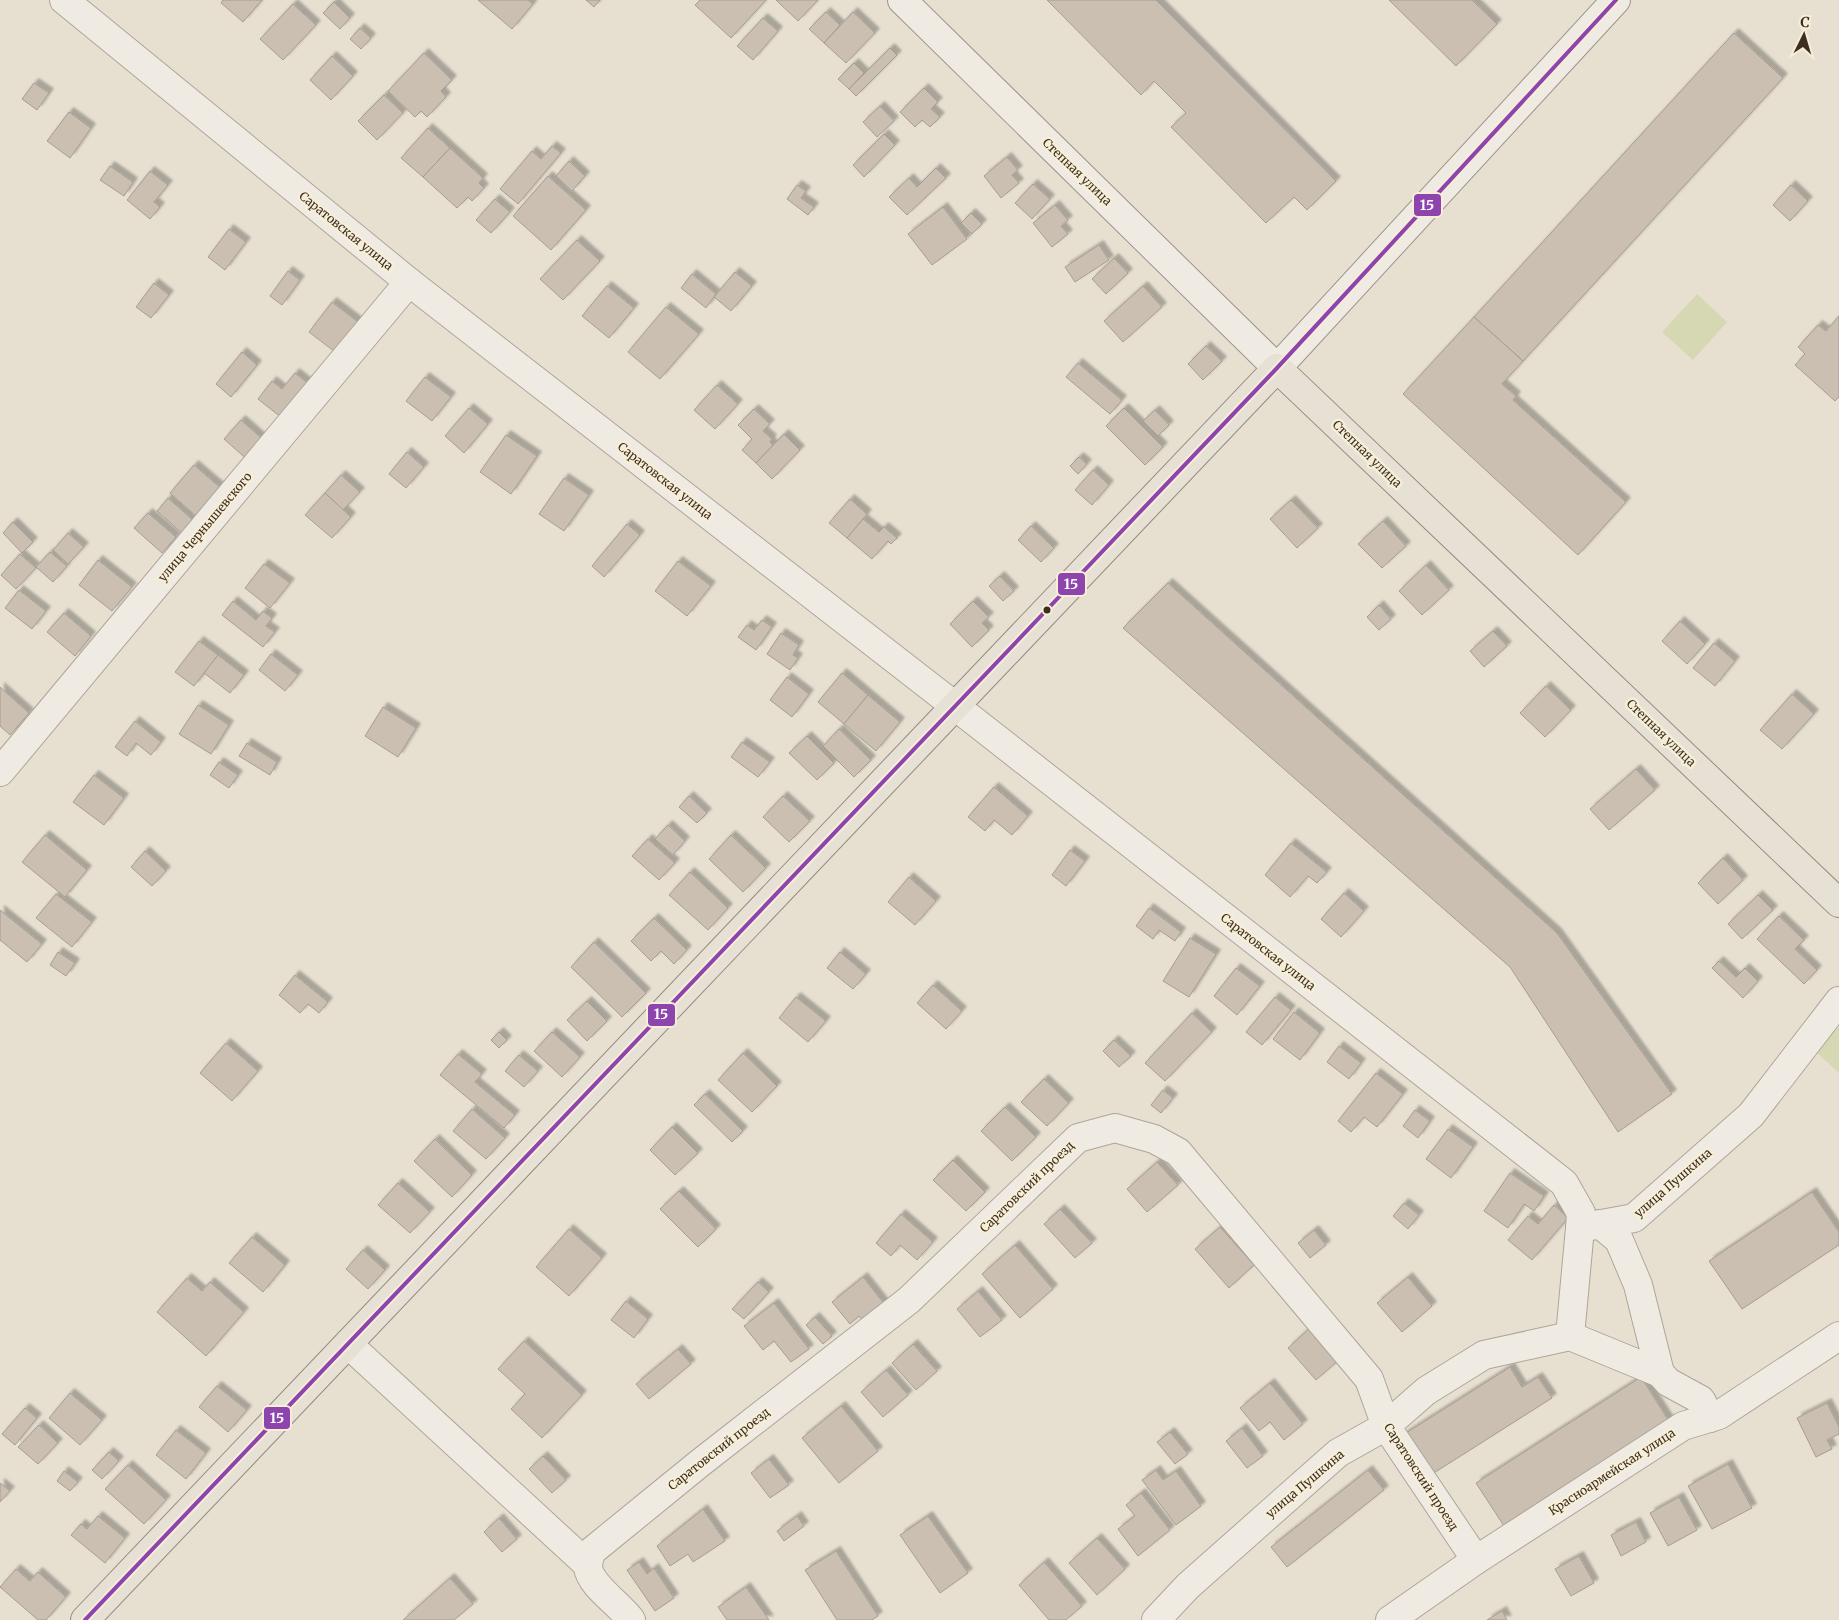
<svg xmlns="http://www.w3.org/2000/svg" width="1839" height="1620" font-family="Merriweather,serif">
	<style>
		.green { fill: #d6d7b3 }
		.building { fill: #cbbfb2; stroke: #a89c90; filter: url(#shadow) }
		.lines { fill: none; stroke-linecap: round; stroke-linejoin: round }
		.street-casing { stroke: #ada599; stroke-width: 30 }
		.secondary-casing { stroke: #9c958a; stroke-width: 30 }
		.primary-casing { stroke: #928b80; stroke-width: 30 }
		.street { stroke: #efebe3; stroke-width: 28 }
		.secondary { stroke: #efebe3; stroke-width: 28 }
		.primary { stroke: #e6e1d4; stroke-width: 28 }
		.bus-1-casing { stroke: #f7eed8; stroke-width: 8 }
		.bus-1 { stroke: #8e44ad; stroke-width: 4 }
		.bus-dot { fill: #3d2e20; stroke: #f7eed8; stroke-width: 2 }
		.labels { text-anchor: middle; stroke-width: 5; stroke-linejoin: round; paint-order: stroke }
		.street-label { font-size: 12px; fill: #3d2e20; stroke: #f7eed8 }
		.line-badge { stroke: #f7eed8; stroke-width: 2 }
		.badge-label { font-size: 14px; text-anchor: middle; font-weight: bold; fill: #fff }
	</style>
	<defs>
		<filter id="shadow"><feDropShadow dx="4.5" dy="-4.5" stdDeviation="1" flood-color="#0004"/></filter>
	</defs>
	<rect width="100%" height="100%" fill="#e7e0d1"/>
	<g class="green">
		<path d="M1697,294L1727,322L1693,360L1662,332Z"/>
		<path d="M1839,1027V1073L1814,1050Z"/>
	</g>
	<g class="building">
		<path d="M223,0H262L243,22L221,3Z"/>
		<path d="M478,0H528L533,4L512,29Z"/>
		<path d="M586,0H600L594,7Z"/>
		<path d="M700,0H766L731,38L695,5Z"/>
		<path d="M776,0H818L798,21Z"/>
		<path d="M1047,0H1156L1336,181L1307,210L1294,197L1266,223L1171,127L1186,113L1154,81L1141,95Z"/>
		<path d="M1389,0H1472L1497,24L1456,66Z"/>
		<path d="M334,2L350,18L340,29L323,13Z"/>
		<path d="M293,4L316,25L283,60L260,39Z"/>
		<path d="M826,12L840,25L824,43L809,29Z"/>
		<path d="M853,12L875,33L846,63L824,43Z"/>
		<path d="M763,18L778,31L753,60L737,46Z"/>
		<path d="M360,28L371,38L361,49L350,39Z"/>
		<path d="M1734,33L1783,78L1523,361L1474,317Z"/>
		<path d="M890,48L897,55L856,96L849,89Z"/>
		<path d="M424,53L452,80L441,91L446,97L427,117L421,111L415,117L388,91Z"/>
		<path d="M332,56L353,76L331,100L310,80Z"/>
		<path d="M854,63L864,73L849,89L838,79Z"/>
		<path d="M34,83L49,93L37,110L22,99Z"/>
		<path d="M924,88L938,102L931,109L940,117L930,127L922,120L915,127L900,112Z"/>
		<path d="M384,95L403,113L377,140L358,121Z"/>
		<path d="M880,106L894,121L877,137L863,122Z"/>
		<path d="M69,112L91,128L70,158L47,141Z"/>
		<path d="M428,128L450,148L423,177L401,158Z"/>
		<path d="M884,134L895,145L864,177L853,165Z"/>
		<path d="M552,146L561,153L518,204L500,189L532,151L541,159Z"/>
		<path d="M450,148L483,178L479,183L484,188L472,201L468,197L457,208L423,177Z"/>
		<path d="M1007,157L1018,170L1012,175L1019,183L1001,198L984,176Z"/>
		<path d="M569,161L585,176L572,191L556,176Z"/>
		<path d="M110,166L133,182L124,196L100,180Z"/>
		<path d="M936,168L946,178L907,215L889,197L909,178L917,187Z"/>
		<path d="M150,171L168,185L154,202L160,207L150,219L127,200Z"/>
		<path d="M548,176L586,210L551,250L513,216Z"/>
		<path d="M1033,184L1050,199L1032,219L1015,203Z"/>
		<path d="M797,185L806,191L801,198L814,207L808,215L787,199Z"/>
		<path d="M1791,185L1808,201L1790,221L1773,205Z"/>
		<path d="M495,199L510,212L491,233L476,220Z"/>
		<path d="M1055,205L1068,220L1061,226L1068,234L1052,247L1033,223Z"/>
		<path d="M943,207L967,239L932,265L908,234Z"/>
		<path d="M971,213L982,224L972,234L961,223Z"/>
		<path d="M229,229L246,242L225,270L208,257Z"/>
		<path d="M577,240L600,261L563,300L540,279Z"/>
		<path d="M1099,245L1109,260L1075,282L1065,267Z"/>
		<path d="M1114,258L1128,273L1106,294L1092,279Z"/>
		<path d="M288,271L300,280L282,305L270,296Z"/>
		<path d="M735,272L752,286L731,311L714,297Z"/>
		<path d="M692,274L716,294L706,308L681,288Z"/>
		<path d="M154,283L169,295L151,318L136,307Z"/>
		<path d="M607,286L634,308L609,338L582,316Z"/>
		<path d="M1143,286L1162,307L1123,342L1104,321Z"/>
		<path d="M332,302L362,325L339,355L309,332Z"/>
		<path d="M666,307L699,334L660,379L628,352Z"/>
		<path d="M1839,316V397L1835,401L1795,365L1805,354L1798,347L1818,325L1826,331Z"/>
		<path d="M1474,317L1523,361L1502,384L1516,396L1513,400L1626,502L1578,555L1403,394Z"/>
		<path d="M1206,346L1222,361L1203,380L1188,364Z"/>
		<path d="M242,352L257,365L231,397L216,384Z"/>
		<path d="M1078,363L1122,400L1110,414L1066,377Z"/>
		<path d="M295,373L314,388L287,422L258,399L272,381L282,389Z"/>
		<path d="M425,377L451,397L432,421L406,401Z"/>
		<path d="M717,385L738,404L715,429L694,410Z"/>
		<path d="M469,408L488,424L464,453L445,436Z"/>
		<path d="M1124,408L1163,447L1145,465L1106,426Z"/>
		<path d="M754,409L770,424L763,431L772,439L770,442L773,445L756,463L742,450L752,439L738,425Z"/>
		<path d="M1155,410L1169,425L1158,436L1143,421Z"/>
		<path d="M241,420L267,443L250,462L224,439Z"/>
		<path d="M784,434L800,450L772,479L756,463Z"/>
		<path d="M506,435L537,456L511,494L480,472Z"/>
		<path d="M407,452L424,467L406,488L389,474Z"/>
		<path d="M1079,457L1087,464L1078,474L1070,466Z"/>
		<path d="M194,465L222,489L197,517L170,493Z"/>
		<path d="M1093,470L1109,485L1092,505L1075,490Z"/>
		<path d="M341,475L360,492L343,510L325,493Z"/>
		<path d="M564,478L589,495L564,531L539,514Z"/>
		<path d="M325,493L351,517L332,538L305,515Z"/>
		<path d="M168,498L193,520L182,533L157,511Z"/>
		<path d="M850,499L867,514L847,538L829,523Z"/>
		<path d="M1291,500L1318,528L1297,548L1270,519Z"/>
		<path d="M148,513L176,537L162,553L134,528Z"/>
		<path d="M863,519L879,532L884,527L897,538L891,544L888,541L872,559L847,538Z"/>
		<path d="M1383,521L1406,546L1382,568L1358,544Z"/>
		<path d="M13,522L33,542L22,553L3,533Z"/>
		<path d="M627,524L640,535L604,577L592,566Z"/>
		<path d="M1031,526L1054,548L1041,562L1018,540Z"/>
		<path d="M68,533L84,547L68,564L53,550Z"/>
		<path d="M50,552L67,566L53,582L36,567Z"/>
		<path d="M20,554L36,568L16,589L1,575Z"/>
		<path d="M98,560L132,587L112,611L79,585Z"/>
		<path d="M678,561L711,586L687,616L655,591Z"/>
		<path d="M264,564L290,583L270,608L245,588Z"/>
		<path d="M1426,565L1449,590L1422,615L1399,591Z"/>
		<path d="M1000,576L1014,591L1003,601L989,586Z"/>
		<path d="M1168,583L1557,933L1672,1094L1618,1132L1510,967L1123,628Z"/>
		<path d="M19,590L46,611L32,629L5,608Z"/>
		<path d="M233,601L256,620L263,611L272,618L266,626L275,632L263,647L222,615Z"/>
		<path d="M973,601L989,617L982,623L989,630L972,647L950,624Z"/>
		<path d="M1379,605L1391,619L1379,630L1367,617Z"/>
		<path d="M64,613L91,636L75,656L47,632Z"/>
		<path d="M762,620L772,627L756,650L738,637L747,625L754,630Z"/>
		<path d="M1680,621L1705,644L1687,664L1662,641Z"/>
		<path d="M1493,631L1507,646L1484,667L1470,651Z"/>
		<path d="M781,633L799,645L793,655L798,658L790,670L767,654Z"/>
		<path d="M199,641L218,655L194,686L175,672Z"/>
		<path d="M1714,643L1735,661L1715,686L1693,668Z"/>
		<path d="M271,654L298,675L285,691L259,670Z"/>
		<path d="M218,655L244,675L230,693L204,673Z"/>
		<path d="M842,673L868,695L844,724L818,702Z"/>
		<path d="M787,677L809,694L792,717L770,700Z"/>
		<path d="M1546,686L1571,710L1545,737L1520,713Z"/>
		<path d="M0,687L29,713L10,735L0,726Z"/>
		<path d="M1792,694L1814,714L1782,749L1760,730Z"/>
		<path d="M868,695L900,722L876,751L844,724Z"/>
		<path d="M198,705L229,725L211,754L179,734Z"/>
		<path d="M383,707L416,728L398,757L365,736Z"/>
		<path d="M135,721L161,742L151,755L136,743L127,756L115,747Z"/>
		<path d="M839,729L871,760L854,777L823,746Z"/>
		<path d="M807,736L834,763L817,780L789,753Z"/>
		<path d="M742,742L770,762L758,777L731,757Z"/>
		<path d="M247,743L277,762L270,775L239,756Z"/>
		<path d="M219,762L238,775L229,788L210,775Z"/>
		<path d="M1636,769L1655,790L1609,830L1590,809Z"/>
		<path d="M94,775L124,798L104,825L73,802Z"/>
		<path d="M994,787L1028,816L1012,835L994,820L985,831L968,817Z"/>
		<path d="M689,796L707,813L697,823L679,807Z"/>
		<path d="M783,796L810,821L789,842L763,817Z"/>
		<path d="M668,825L685,841L673,855L655,839Z"/>
		<path d="M45,835L87,870L65,897L22,862Z"/>
		<path d="M731,835L766,868L743,892L709,859Z"/>
		<path d="M648,839L675,863L659,880L632,856Z"/>
		<path d="M1291,843L1327,872L1317,883L1308,876L1290,897L1265,875Z"/>
		<path d="M1070,850L1085,861L1066,886L1052,875Z"/>
		<path d="M145,851L166,871L152,886L131,867Z"/>
		<path d="M1723,858L1743,880L1718,904L1698,883Z"/>
		<path d="M690,872L728,908L708,930L669,895Z"/>
		<path d="M909,877L936,901L915,925L888,902Z"/>
		<path d="M1344,893L1364,911L1341,937L1321,919Z"/>
		<path d="M56,894L92,922L72,947L36,918Z"/>
		<path d="M1758,895L1773,910L1742,939L1728,924Z"/>
		<path d="M1149,908L1181,932L1175,941L1159,930L1153,939L1136,926Z"/>
		<path d="M0,910L42,944L27,962L0,940Z"/>
		<path d="M1779,916L1804,940L1795,949L1817,970L1804,984L1757,939Z"/>
		<path d="M654,918L687,950L674,964L661,951L651,961L631,941Z"/>
		<path d="M1190,938L1216,954L1189,997L1163,981Z"/>
		<path d="M594,942L646,993L622,1017L571,967Z"/>
		<path d="M58,952L75,963L66,976L50,965Z"/>
		<path d="M840,952L866,974L853,989L827,968Z"/>
		<path d="M1719,961L1736,977L1745,968L1758,981L1743,998L1712,968Z"/>
		<path d="M1236,968L1260,986L1237,1015L1214,996Z"/>
		<path d="M295,975L328,1002L319,1013L308,1004L300,1013L279,995Z"/>
		<path d="M933,985L962,1011L946,1029L917,1003Z"/>
		<path d="M796,997L826,1021L808,1042L779,1018Z"/>
		<path d="M1275,997L1291,1010L1262,1045L1246,1032Z"/>
		<path d="M587,1001L607,1021L587,1041L567,1020Z"/>
		<path d="M1294,1012L1320,1033L1300,1060L1273,1039Z"/>
		<path d="M1192,1013L1212,1032L1165,1081L1145,1063Z"/>
		<path d="M499,1032L507,1040L499,1048L491,1040Z"/>
		<path d="M552,1032L580,1057L562,1077L534,1051Z"/>
		<path d="M1114,1040L1131,1056L1119,1067L1103,1051Z"/>
		<path d="M226,1043L258,1071L232,1101L200,1073Z"/>
		<path d="M1339,1046L1361,1063L1349,1079L1327,1062Z"/>
		<path d="M743,1053L777,1086L752,1112L718,1080Z"/>
		<path d="M458,1054L482,1074L475,1082L515,1115L504,1128L440,1075Z"/>
		<path d="M519,1055L538,1071L524,1087L505,1071Z"/>
		<path d="M1376,1073L1403,1094L1377,1127L1364,1117L1351,1132L1338,1121Z"/>
		<path d="M1044,1079L1069,1103L1047,1126L1021,1102Z"/>
		<path d="M1163,1090L1173,1098L1161,1113L1151,1105Z"/>
		<path d="M705,1094L743,1131L732,1142L694,1105Z"/>
		<path d="M1005,1107L1036,1137L1012,1161L981,1131Z"/>
		<path d="M472,1109L505,1138L486,1159L453,1131Z"/>
		<path d="M1415,1110L1430,1121L1418,1138L1403,1126Z"/>
		<path d="M672,1127L698,1153L675,1175L650,1150Z"/>
		<path d="M1448,1129L1473,1147L1451,1178L1426,1159Z"/>
		<path d="M435,1139L472,1175L452,1197L414,1161Z"/>
		<path d="M953,1160L985,1192L966,1211L933,1180Z"/>
		<path d="M1157,1162L1178,1185L1147,1212L1127,1189Z"/>
		<path d="M1510,1173L1544,1196L1534,1211L1524,1204L1508,1228L1484,1211Z"/>
		<path d="M398,1183L430,1212L410,1233L378,1205Z"/>
		<path d="M679,1191L716,1229L698,1247L660,1209Z"/>
		<path d="M1812,1192L1839,1232V1245L1742,1309L1709,1261Z"/>
		<path d="M1404,1203L1419,1215L1408,1229L1393,1216Z"/>
		<path d="M1554,1205L1568,1218L1532,1260L1508,1240L1528,1216L1538,1224Z"/>
		<path d="M1060,1209L1092,1243L1075,1258L1044,1224Z"/>
		<path d="M901,1214L933,1242L917,1260L900,1245L891,1256L876,1243Z"/>
		<path d="M1220,1227L1254,1265L1229,1288L1195,1249Z"/>
		<path d="M569,1229L602,1258L569,1296L536,1267Z"/>
		<path d="M1314,1230L1326,1245L1310,1258L1298,1243Z"/>
		<path d="M252,1237L285,1265L263,1292L229,1263Z"/>
		<path d="M1015,1245L1053,1289L1020,1318L982,1274Z"/>
		<path d="M363,1250L385,1270L368,1289L346,1269Z"/>
		<path d="M863,1277L886,1306L865,1323L859,1316L850,1324L832,1302Z"/>
		<path d="M1408,1277L1432,1306L1402,1332L1377,1303Z"/>
		<path d="M187,1278L202,1291L210,1282L244,1312L206,1356L157,1312Z"/>
		<path d="M758,1282L769,1292L744,1319L732,1309Z"/>
		<path d="M978,1291L1002,1320L980,1337L957,1309Z"/>
		<path d="M626,1301L648,1319L634,1338L611,1320Z"/>
		<path d="M774,1303L809,1349L791,1362L774,1341L763,1350L744,1326Z"/>
		<path d="M815,1317L832,1336L823,1344L806,1325Z"/>
		<path d="M1310,1328L1339,1360L1316,1380L1288,1348Z"/>
		<path d="M524,1341L582,1395L542,1438L511,1409L525,1394L498,1369Z"/>
		<path d="M913,1344L937,1371L916,1390L892,1363Z"/>
		<path d="M678,1349L691,1364L649,1399L636,1384Z"/>
		<path d="M1510,1367L1522,1387L1538,1377L1552,1398L1429,1476L1403,1435Z"/>
		<path d="M886,1370L908,1395L883,1417L861,1392Z"/>
		<path d="M1641,1377L1669,1421L1504,1526L1476,1483Z"/>
		<path d="M1270,1383L1303,1424L1284,1440L1270,1422L1259,1431L1240,1408Z"/>
		<path d="M217,1386L247,1410L228,1432L199,1407Z"/>
		<path d="M70,1393L102,1420L80,1445L49,1418Z"/>
		<path d="M1827,1403L1839,1427V1434L1827,1440L1832,1449L1816,1457L1797,1418Z"/>
		<path d="M841,1406L878,1451L839,1483L802,1438Z"/>
		<path d="M25,1408L37,1418L15,1445L2,1434Z"/>
		<path d="M39,1425L58,1443L38,1464L18,1447Z"/>
		<path d="M1242,1428L1263,1456L1247,1468L1226,1441Z"/>
		<path d="M176,1430L206,1453L186,1479L156,1455Z"/>
		<path d="M1170,1432L1188,1454L1175,1464L1157,1442Z"/>
		<path d="M109,1452L119,1461L102,1479L92,1470Z"/>
		<path d="M543,1456L566,1480L552,1493L529,1469Z"/>
		<path d="M769,1459L789,1485L770,1498L751,1473Z"/>
		<path d="M1728,1464L1752,1508L1712,1529L1688,1486Z"/>
		<path d="M128,1465L166,1500L144,1524L105,1489Z"/>
		<path d="M1156,1470L1163,1480L1176,1471L1201,1506L1176,1525L1142,1480Z"/>
		<path d="M1368,1470L1384,1490L1287,1567L1271,1547Z"/>
		<path d="M64,1471L78,1482L70,1491L57,1481Z"/>
		<path d="M0,1483L10,1491L0,1502Z"/>
		<path d="M1141,1493L1170,1530L1138,1556L1118,1529L1135,1516L1126,1505Z"/>
		<path d="M1679,1497L1697,1530L1668,1546L1650,1513Z"/>
		<path d="M703,1509L725,1541L693,1562L688,1554L670,1566L657,1546Z"/>
		<path d="M98,1516L125,1538L105,1563L71,1535L81,1524L87,1529Z"/>
		<path d="M797,1516L804,1526L784,1541L777,1531Z"/>
		<path d="M928,1516L968,1573L940,1593L900,1535Z"/>
		<path d="M499,1518L517,1539L502,1552L484,1532Z"/>
		<path d="M1636,1522L1646,1542L1621,1556L1611,1535Z"/>
		<path d="M1097,1538L1125,1569L1097,1595L1069,1563Z"/>
		<path d="M836,1551L878,1616L872,1620H837L805,1570Z"/>
		<path d="M1579,1556L1594,1583L1571,1596L1555,1569Z"/>
		<path d="M639,1562L647,1574L654,1568L674,1598L655,1611L627,1570Z"/>
		<path d="M1044,1562L1082,1606L1066,1620H1049L1019,1585Z"/>
		<path d="M16,1569L30,1581L38,1572L66,1597L46,1620H38L0,1587Z"/>
		<path d="M450,1578L473,1604L454,1620H403Z"/>
		<path d="M746,1587L769,1620H727L718,1607Z"/>
		<path d="M1502,1611L1507,1620H1487Z"/>
	</g>
	<g class="lines">
		<defs>
			<g id="street">
				<path d="M64,0L409,282L955,706L1564,1183L1581,1213L1580,1228"/>
				<path d="M0,772L409,282"/>
				<path d="M1600,1224L1619,1240L1638,1285L1660,1373L1668,1382L1701,1400L1710,1418"/>
				<path d="M1570,1336L1660,1373"/>
				<path d="M348,1344L588,1565"/>
				<path d="M631,1620C620,1604 590,1586 588,1567C588,1562 590,1556 592,1551L700,1463L909,1300L1078,1138L1115,1128L1154,1139L1178,1152L1369,1379L1386,1426L1476,1560"/>
				<path d="M1156,1620L1188,1586L1338,1453L1386,1426L1426,1391L1484,1355L1570,1336L1580,1228L1634,1218L1751,1115L1839,1001"/>
				<path d="M1390,1620L1476,1560L1683,1426L1719,1415L1839,1336"/>
			</g>
			<path id="secondary" d="M902,0L1277,368L1616,0"/>
			<path id="primary" d="M85,1620L1277,368L1839,903"/>
		</defs>
		<use href="#street" class="street-casing"/>
		<use href="#secondary" class="secondary-casing"/>
		<use href="#primary" class="primary-casing"/>
		<use href="#street" class="street"/>
		<use href="#secondary" class="secondary"/>
		<use href="#primary" class="primary"/>
		<defs>
			<path id="bus-1" d="M85,1620L1277,368L1616,0"/>
		</defs>
		<use href="#bus-1" class="bus-1-casing"/>
		<use href="#bus-1" class="bus-1"/>
	</g>
	<circle class="bus-dot" cx="1047" cy="610" r="4.5"/>
	<g class="labels">
		<g class="street-label">
			<text transform="translate(1077 172) rotate(44)" y="4">Степная улица</text>
			<text transform="translate(346 231) rotate(39)" y="4">Саратовская улица</text>
			<text transform="translate(1367 454) rotate(44)" y="4">Степная улица</text>
			<text transform="translate(665 481) rotate(38)" y="4">Саратовская улица</text>
			<text transform="translate(205 527) rotate(-50)" y="4">улица Чернышевского</text>
			<text transform="translate(1661 733) rotate(44)" y="4">Степная улица</text>
			<text transform="translate(1268 952) rotate(38)" y="4">Саратовская улица</text>
			<text transform="translate(1673 1183) rotate(-41)" y="4">улица Пушкина</text>
			<text transform="translate(1027 1187) rotate(-44)" y="4">Саратовский проезд</text>
			<text transform="translate(719 1449) rotate(-38)" y="4">Саратовский проезд</text>
			<text transform="translate(1612 1472) rotate(-33)" y="4">Красноармейская улица</text>
			<text transform="translate(1421 1477) rotate(57)" y="4">Саратовский проезд</text>
			<text transform="translate(1305 1484) rotate(-40)" y="4">улица Пушкина</text>
		</g>
	</g>
	<g class="line-badge">
		<rect x="1413" y="193" width="29" height="24" rx="5" fill="#8e44ad"/>
		<rect x="1057" y="572" width="29" height="24" rx="5" fill="#8e44ad"/>
		<rect x="647" y="1003" width="29" height="24" rx="5" fill="#8e44ad"/>
		<rect x="263" y="1406" width="28" height="24" rx="5" fill="#8e44ad"/>
	</g>
	<g class="badge-label">
		<text x="1427" y="210">15</text>
		<text x="1071" y="589">15</text>
		<text x="661" y="1019">15</text>
		<text x="277" y="1423">15</text>
	</g>
	<g transform="translate(1804 35) rotate(5)" stroke="#f7eed8" stroke-width="4" paint-order="stroke">
	<path d="M0-4L9 19L0 12L-9 19Z" fill="#3d2e20"/>
	<text y="-8" font-size="14" font-weight="bold" text-anchor="middle" fill="#3d2e20">С</text>
	</g>
</svg>
